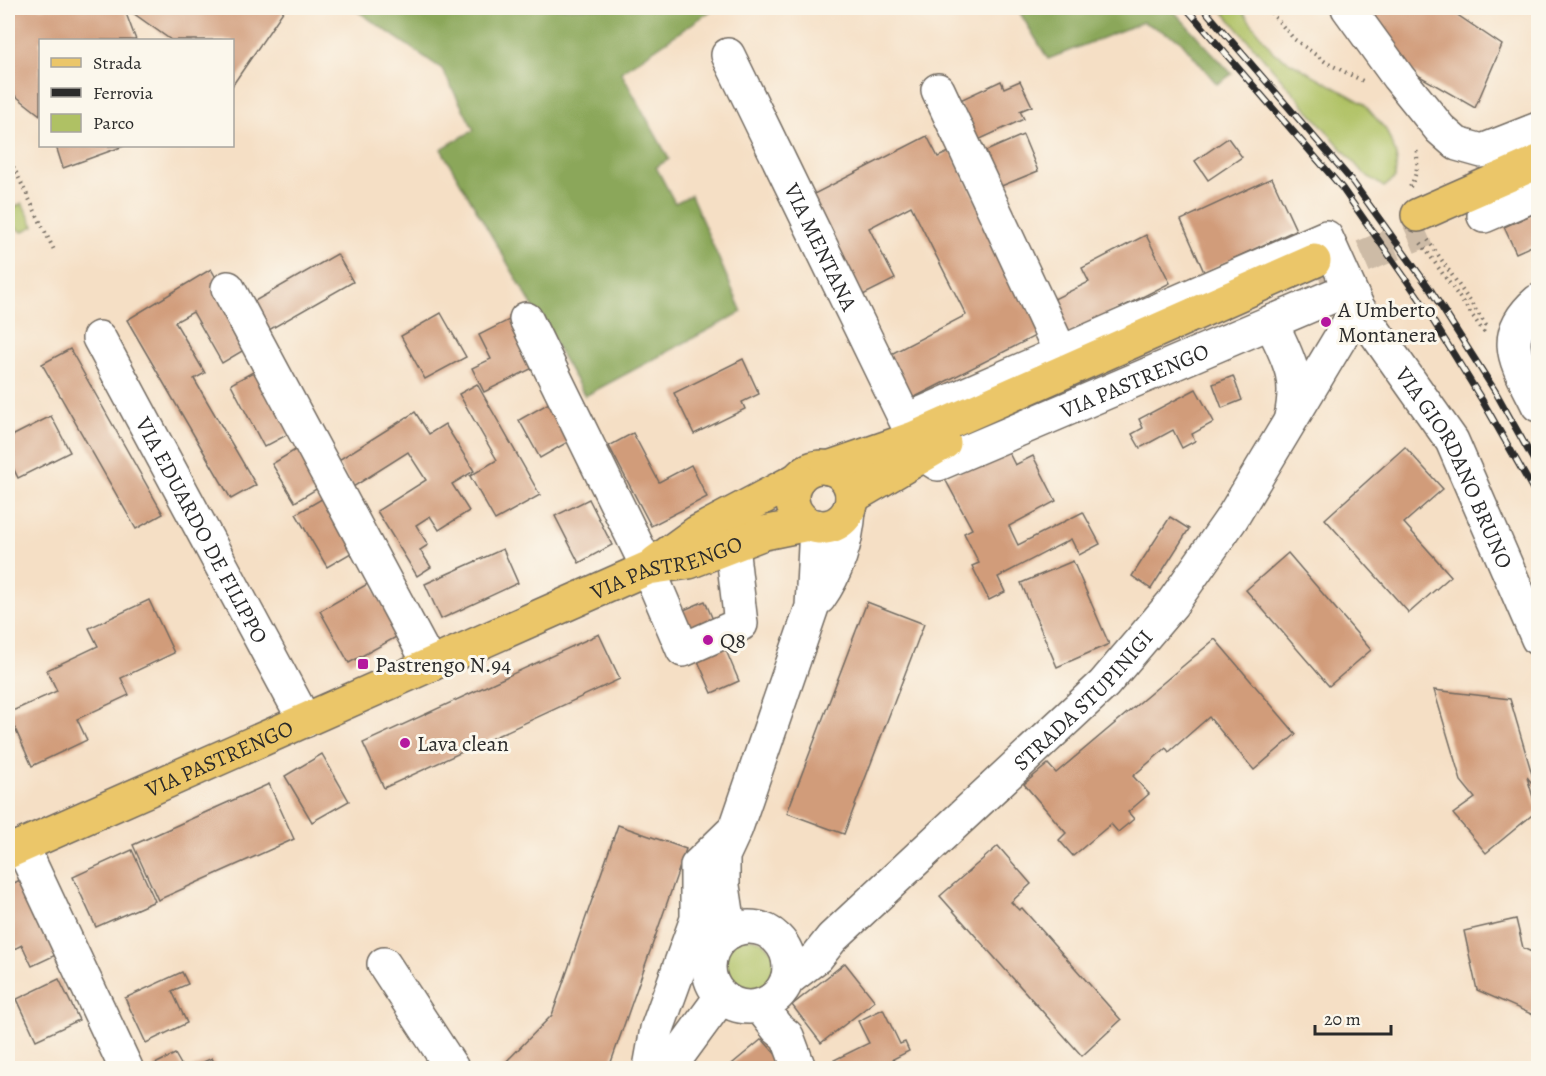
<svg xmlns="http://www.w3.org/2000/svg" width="1546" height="1076" font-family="Alegreya,serif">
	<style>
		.green { fill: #afc164; stroke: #6d7648; stroke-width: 1.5 }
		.forest { fill: #8ba75a; stroke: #5b6942; stroke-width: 1.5 }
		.building { fill: #d19c7a }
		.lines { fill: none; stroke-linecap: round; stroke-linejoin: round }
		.major-tunnel { stroke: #cdbba6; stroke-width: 33; stroke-dasharray: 33 16; stroke-linecap: butt }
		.minor-casing { stroke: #726a61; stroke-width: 36 }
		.major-casing { stroke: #726a61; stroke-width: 36 }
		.path { stroke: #726a61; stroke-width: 4; stroke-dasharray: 1.5 4.5; stroke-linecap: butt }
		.minor { stroke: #fff; stroke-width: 33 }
		.major { stroke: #ebc669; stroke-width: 33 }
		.rail-casing { stroke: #2b2b2b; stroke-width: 7 }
		.rail { stroke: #fbf7ec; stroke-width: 4.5; stroke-dasharray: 14; stroke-linecap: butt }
		.poi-dot { fill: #b5179e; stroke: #fbf7ec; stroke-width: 2 }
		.labels { text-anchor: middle; stroke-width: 6; stroke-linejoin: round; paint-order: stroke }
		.street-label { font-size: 22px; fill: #2b2b2b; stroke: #fbf7ec }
		.poi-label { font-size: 22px; fill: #2b2b2b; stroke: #fbf7ec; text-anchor: start }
	</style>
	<rect width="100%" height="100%" fill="#fbf7ec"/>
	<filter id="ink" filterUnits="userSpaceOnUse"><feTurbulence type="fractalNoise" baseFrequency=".0167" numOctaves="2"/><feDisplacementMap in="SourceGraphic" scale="12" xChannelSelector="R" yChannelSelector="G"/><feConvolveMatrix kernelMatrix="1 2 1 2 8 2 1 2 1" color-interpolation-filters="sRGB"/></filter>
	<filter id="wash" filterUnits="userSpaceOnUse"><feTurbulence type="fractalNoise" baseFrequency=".008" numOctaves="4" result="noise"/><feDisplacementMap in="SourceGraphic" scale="24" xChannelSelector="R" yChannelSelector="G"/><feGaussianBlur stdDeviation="1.35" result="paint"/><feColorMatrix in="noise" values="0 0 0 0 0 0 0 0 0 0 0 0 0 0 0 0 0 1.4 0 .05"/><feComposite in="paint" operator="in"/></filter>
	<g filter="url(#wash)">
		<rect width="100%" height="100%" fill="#f5dfc5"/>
		<g class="green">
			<path d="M1220,8H1240L1274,53L1363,103L1386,130L1397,156L1395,178L1384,187L1363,173Z"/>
			<path d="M22,203L34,226L22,232L8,222V207L11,209Z"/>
			<circle cx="748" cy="967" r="29"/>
		</g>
		<g class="forest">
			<path d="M353,8H715L621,72L669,159L656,167L675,203L691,195L742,312L585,396L441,149L474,130L442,69Z"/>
			<path d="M1017,8H1171L1232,74L1217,84L1179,39L1143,22L1048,59Z"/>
		</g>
		<g id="blocks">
			<g class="building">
				<path d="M8,8H124L136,40H40V115L8,90Z"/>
				<path d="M126,8H281L284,10L232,86V40H171Z"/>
				<path d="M1362,8H1447L1502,45L1475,108L1409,70Z"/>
				<path d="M1001,81L1004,88L1020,81L1032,106L1020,111L1024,119L976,141L958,101Z"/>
				<path d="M1023,135L1038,171L999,187L984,152Z"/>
				<path d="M927,136L938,157L951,151L1043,332L911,399L889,355L966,315L911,206L869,228L895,279L861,296L810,196Z"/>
				<path d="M1228,138L1242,157L1208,180L1195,161Z"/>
				<path d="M56,146H124L63,168Z"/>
				<path d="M1272,178L1296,230L1204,272L1181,220Z"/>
				<path d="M1538,212V249L1536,244L1516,253L1504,227Z"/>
				<path d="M1146,235L1170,283L1067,335L1050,301L1089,282L1082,268Z"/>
				<path d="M337,254L353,282L269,330L253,302Z"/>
				<path d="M211,269L254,344L222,363L193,312L175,322L205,373L194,379L256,485L231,499L127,320Z"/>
				<path d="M441,313L466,357L425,379L401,336Z"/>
				<path d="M519,315L543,363L484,392L472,368L491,359L479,335Z"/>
				<path d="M70,349L163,514L136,529L42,364Z"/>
				<path d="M743,359L759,394L742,402L745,409L694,434L674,393Z"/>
				<path d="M264,366L298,429L264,447L231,384Z"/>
				<path d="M1233,376L1242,400L1222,408L1213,384Z"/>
				<path d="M477,384L540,495L495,520L470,476L497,460L459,394Z"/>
				<path d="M1196,389L1214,422L1192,434L1195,441L1182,448L1173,430L1140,448L1132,434L1143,428L1139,419Z"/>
				<path d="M558,398L580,435L540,458L519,420Z"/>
				<path d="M415,412L429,434L445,424L474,471L452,484L469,511L439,530L430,516L416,525L428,545L420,550L431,567L417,576L377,511L426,480L408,452L353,487L337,461Z"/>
				<path d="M51,416L70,452L18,478L8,457V438Z"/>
				<path d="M633,433L659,482L691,465L707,497L651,526L609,446Z"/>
				<path d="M305,444L328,482L295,502L272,464Z"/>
				<path d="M1006,447L1015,465L1033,456L1056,501L1009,526L1018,545L1083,512L1100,544L1079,555L1071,539L998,577L1005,592L989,600L972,566L979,563L964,533L972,529L945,479Z"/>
				<path d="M1405,447L1443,489L1404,523L1451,576L1409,613L1325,519Z"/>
				<path d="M332,493L363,546L327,567L296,514Z"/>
				<path d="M589,499L612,545L579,563L555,516Z"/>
				<path d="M1170,517L1189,529L1151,589L1132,576Z"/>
				<path d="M503,549L518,583L441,619L425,584Z"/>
				<path d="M1288,553L1371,650L1329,686L1246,590Z"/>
				<path d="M1073,561L1109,644L1057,667L1021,583Z"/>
				<path d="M371,582L400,635L349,663L320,611Z"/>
				<path d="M149,600L174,653L121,678L129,695L77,719L87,740L32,766L8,713L57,691L47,670L98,646L89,628Z"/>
				<path d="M705,601L739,681L712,693L677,613Z"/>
				<path d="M867,602L924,624L844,834L787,813Z"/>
				<path d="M599,634L620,679L384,788L363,743Z"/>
				<path d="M1215,639L1296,734L1254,770L1209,717L1169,752L1166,748L1133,776L1149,794L1128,812L1134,819L1118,832L1111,824L1073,856L1059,840L1066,833L1024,784L1048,764L1056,773Z"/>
				<path d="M1434,690L1510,699L1536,788L1527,777L1537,811L1486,853L1453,814L1475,798L1461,781Z"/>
				<path d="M322,754L349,801L312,822L285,776Z"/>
				<path d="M269,784L294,839L158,900L133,845Z"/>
				<path d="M618,825L686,849L609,1068H500L552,1015Z"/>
				<path d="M998,846L1031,884L1011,902L1019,910L1022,908L1121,1020L1082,1056L940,896Z"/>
				<path d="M132,850L155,901L96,927L73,877Z"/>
				<path d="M24,878L60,953L32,966L22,945L8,952V886Z"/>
				<path d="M1516,919L1523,948L1538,955V1017L1477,990L1464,931Z"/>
				<path d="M845,963L875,1001L821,1043L792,1005Z"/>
				<path d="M182,972L188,984L172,991L187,1023L146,1043L125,998Z"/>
				<path d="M59,979L79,1020L36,1040L17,999Z"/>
				<path d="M883,1009L900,1044L905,1042L909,1051L893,1059L898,1068H826L824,1065L869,1043L858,1021Z"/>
				<path d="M762,1039L788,1068H727Z"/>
				<path d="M175,1054L183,1068H154L153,1065Z"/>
				<path d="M212,1058L217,1068H191Z"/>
			</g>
		</g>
	</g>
	<g filter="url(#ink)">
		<use href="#blocks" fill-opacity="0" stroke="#726a61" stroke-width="1.5"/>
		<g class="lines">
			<path class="major-tunnel" d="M1318,276L1426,230"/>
			<defs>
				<g id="minor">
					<path d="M1348,8L1398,77L1440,129L1457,144L1482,151L1538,129"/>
					<path id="s1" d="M728,55L922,454L938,464L1349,289"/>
					<path d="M938,90L1061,353"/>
					<path d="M1484,216L1538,193"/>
					<path d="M228,288L430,665"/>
					<path d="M1538,301C1496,337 1518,364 1538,405"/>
					<path d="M526,319L648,568L683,650L741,624L732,546"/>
					<path d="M1271,322C1288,360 1300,374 1291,417"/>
					<path id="s2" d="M99,338L305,721"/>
					<path id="s3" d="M907,421L925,412L1326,237L1358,308L1452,441L1538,639"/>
					<path d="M819,598C837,573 847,541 849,510"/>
					<path d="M22,846L126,1068"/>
					<circle cx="749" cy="967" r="40"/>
					<path d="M730,932L723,886V856L736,828L812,607L816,526"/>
					<path d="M384,964L452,1068"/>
					<path id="s4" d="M787,980L817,957L832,938L1104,684L1172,604L1232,518L1358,308"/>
					<path d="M760,1006L777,1028L787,1036L799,1068"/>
					<path d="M650,1068L657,1029L697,919V866L733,831"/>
					<path d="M669,1068L721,997"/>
				</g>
				<g id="major">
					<path d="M1418,215L1538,162"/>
					<circle cx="822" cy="497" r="30"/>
					<path d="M828,468L914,438L1314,261"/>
					<path d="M852,497L944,443"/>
					<path d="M656,562L696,533L798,479"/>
					<path id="s5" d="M8,852L648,568L689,562L764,533L808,524"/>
				</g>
			</defs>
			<use href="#minor" class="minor-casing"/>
			<use href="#major" class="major-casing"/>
			<g class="path">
				<path d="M1267,8L1294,39L1327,63L1365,82"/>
				<path d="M8,156L54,250"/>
				<path d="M1410,187C1417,174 1419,163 1416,148"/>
				<path d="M1428,240L1488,328"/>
				<path d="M1421,243L1486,335"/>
			</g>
			<use href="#minor" class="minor"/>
			<use href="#major" class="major"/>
			<defs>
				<g id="rail">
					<path d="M1186,8L1342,188L1419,298L1482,400L1538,498"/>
					<path d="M1203,8L1352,181L1430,289L1495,391L1538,468"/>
				</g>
			</defs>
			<use href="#rail" class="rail-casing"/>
			<use href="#rail" class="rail"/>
		</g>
	</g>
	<g class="poi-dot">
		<circle cx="1326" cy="322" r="6"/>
		<circle cx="708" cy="640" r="6"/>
		<rect x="357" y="658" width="12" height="12" rx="3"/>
		<circle cx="405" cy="743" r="6"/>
	</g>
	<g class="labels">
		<g class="street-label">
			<text dy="8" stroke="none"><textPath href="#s1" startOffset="213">VIA MENTANA</textPath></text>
			<text dy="8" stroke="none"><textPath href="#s1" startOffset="676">VIA PASTRENGO</textPath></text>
			<text dy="8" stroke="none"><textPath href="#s3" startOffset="723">VIA GIORDANO BRUNO</textPath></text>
			<text dy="8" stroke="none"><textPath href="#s2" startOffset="218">VIA EDUARDO DE FILIPPO</textPath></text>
			<text dy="8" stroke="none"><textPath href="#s5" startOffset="718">VIA PASTRENGO</textPath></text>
			<text dy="8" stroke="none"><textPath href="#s4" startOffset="408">STRADA STUPINIGI</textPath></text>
			<text dy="8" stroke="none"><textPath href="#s5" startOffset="231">VIA PASTRENGO</textPath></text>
		</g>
		<g class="poi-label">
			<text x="1338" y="317">A Umberto<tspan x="1338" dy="25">Montanera</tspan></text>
			<text x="720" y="648">Q8</text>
			<text x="375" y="672">Pastrengo N.94</text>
			<text x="417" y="751">Lava clean</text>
		</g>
	</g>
	<rect width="1546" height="1076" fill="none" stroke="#fbf7ec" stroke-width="30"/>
	<rect x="39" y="39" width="195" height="108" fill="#fbf7ec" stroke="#a8a59f" stroke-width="1.5"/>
	<rect x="51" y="58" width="30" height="9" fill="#ebc669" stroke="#a8a59f" stroke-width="1.5"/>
	<text x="93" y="69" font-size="18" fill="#2b2b2b">Strada</text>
	<rect x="51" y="88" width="30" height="9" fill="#2b2b2b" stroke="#a8a59f" stroke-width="1.5"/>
	<text x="93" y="99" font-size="18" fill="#2b2b2b">Ferrovia</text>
	<rect x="51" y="114" width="30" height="18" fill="#afc164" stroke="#a8a59f" stroke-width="1.5"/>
	<text x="93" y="129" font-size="18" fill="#2b2b2b">Parco</text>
	<path d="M1315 1025v9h76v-9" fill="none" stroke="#2b2b2b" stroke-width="3"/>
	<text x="1324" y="1025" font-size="18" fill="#2b2b2b" stroke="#fbf7ec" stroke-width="4.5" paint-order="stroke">20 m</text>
</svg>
